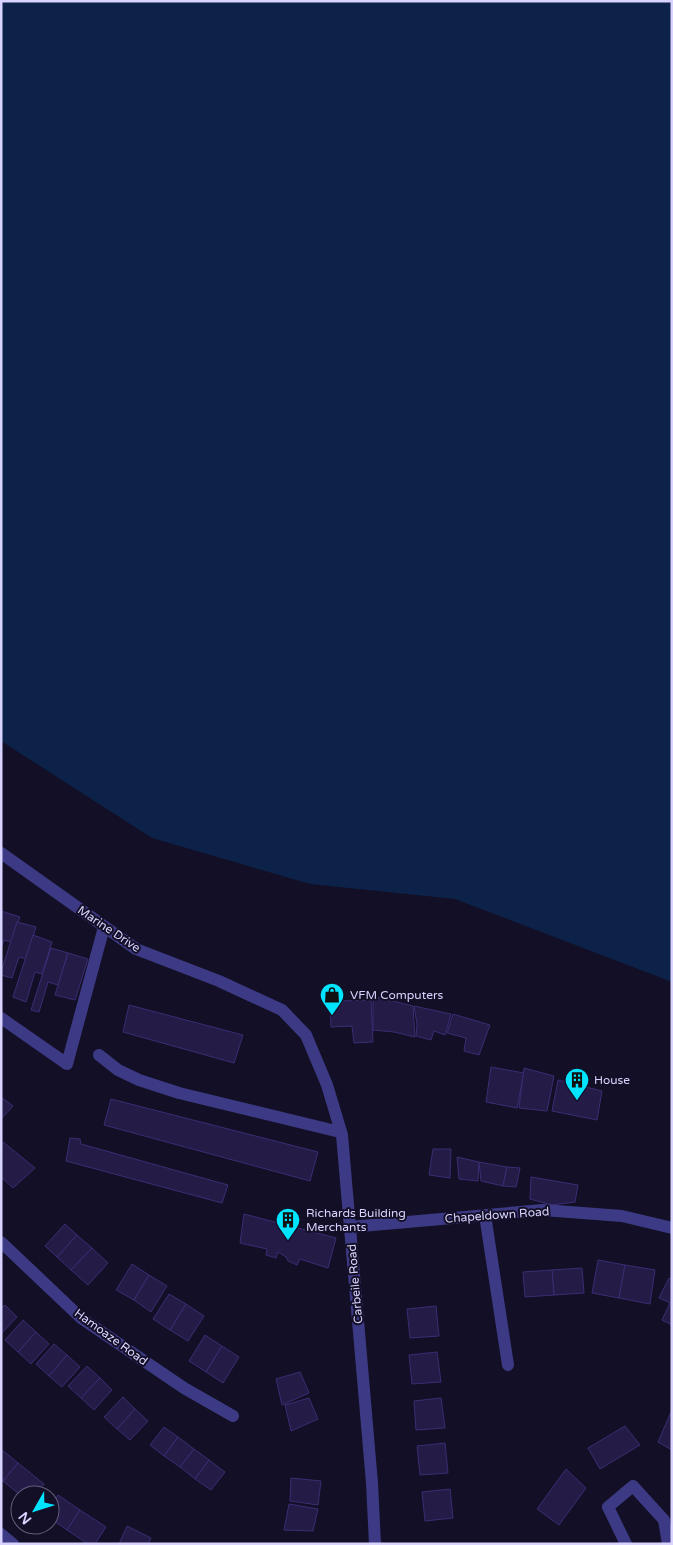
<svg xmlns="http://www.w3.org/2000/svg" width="673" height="1545" font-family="'Varela Round',sans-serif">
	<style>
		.water { fill: #0c2248 }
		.building { fill: #241b47; stroke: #3b2d73 }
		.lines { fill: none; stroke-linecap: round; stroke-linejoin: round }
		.minor { stroke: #3d3a85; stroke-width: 12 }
		.labels { text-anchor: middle; stroke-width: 4; stroke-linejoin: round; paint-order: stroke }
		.street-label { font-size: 12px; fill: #d9d4ff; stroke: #130f26 }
		.poi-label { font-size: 12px; fill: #d9d4ff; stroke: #130f26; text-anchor: start }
	</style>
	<rect width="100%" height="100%" fill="#130f26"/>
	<path class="water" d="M1,1H672V982L455,899L310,884L152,838L1,741Z"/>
	<g class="building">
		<path d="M1,911L20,917L11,942L4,940L1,949Z"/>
		<path d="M17,922L36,927L26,959L19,957L12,978L1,975V972Z"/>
		<path d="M33,935L52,942L42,974L35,972L26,1002L13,997Z"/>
		<path d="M51,948L68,953L58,985L48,982L39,1012L31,1010Z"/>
		<path d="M68,953L88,959L75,1000L55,995Z"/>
		<path d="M373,996L413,1006L415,1037L394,1032L373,1030Z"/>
		<path d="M330,999L341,1001L371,1000L373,1042L354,1043L352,1026L331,1027Z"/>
		<path d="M129,1005L243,1035L234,1063L123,1032Z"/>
		<path d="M414,1006L451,1014L445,1035L434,1031L431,1040L416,1036L417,1024Z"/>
		<path d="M453,1014L490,1025L479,1055L464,1051L466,1038L447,1033Z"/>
		<path d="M491,1067L524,1073L517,1108L486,1102Z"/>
		<path d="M524,1068L554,1076L547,1111L519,1108Z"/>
		<path d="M558,1080L602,1091L597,1120L552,1111Z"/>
		<path d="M1,1097L13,1106L1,1119Z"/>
		<path d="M111,1099L318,1152L310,1181L104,1125Z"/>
		<path d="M70,1138L80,1139L81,1144L228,1185L222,1203L66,1161Z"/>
		<path d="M3,1142L35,1168L13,1188L1,1177V1144Z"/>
		<path d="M433,1149H451L450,1178L429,1175Z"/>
		<path d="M457,1157L479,1162L478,1181L459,1179Z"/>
		<path d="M479,1162L507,1167L503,1186L481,1181Z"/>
		<path d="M507,1167L520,1168L516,1187L503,1186Z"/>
		<path d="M531,1177L578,1185L575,1202L552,1205L530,1199Z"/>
		<path d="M244,1214L336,1238L328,1268L300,1259L297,1265L288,1261L286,1257L278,1252L276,1258L266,1255L267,1249L240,1243Z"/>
		<path d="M65,1224L77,1235L57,1257L45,1246Z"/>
		<path d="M77,1235L92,1248L71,1270L57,1257Z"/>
		<path d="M92,1248L108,1263L88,1285L71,1270Z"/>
		<path d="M598,1260L625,1265L619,1298L592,1293Z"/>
		<path d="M132,1264L149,1275L134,1300L116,1290Z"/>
		<path d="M625,1265L655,1270L650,1304L619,1298Z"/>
		<path d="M582,1268L584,1293L554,1295L552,1270Z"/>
		<path d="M552,1270L554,1295L525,1297L523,1272Z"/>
		<path d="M149,1275L167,1286L151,1312L134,1300Z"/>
		<path d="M669,1278L672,1279V1325L662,1320L670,1303L659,1298Z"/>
		<path d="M169,1294L186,1304L170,1330L153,1319Z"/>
		<path d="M186,1304L204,1316L188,1341L170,1330Z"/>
		<path d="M5,1305L17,1317L1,1334V1308Z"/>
		<path d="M436,1306L439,1336L410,1338L407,1309Z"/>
		<path d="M23,1320L36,1332L18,1352L5,1340Z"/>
		<path d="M36,1332L49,1344L31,1364L18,1352Z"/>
		<path d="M205,1335L222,1346L206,1372L189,1361Z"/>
		<path d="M54,1344L67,1355L49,1376L36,1364Z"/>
		<path d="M222,1346L239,1357L223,1383L206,1372Z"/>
		<path d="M437,1352L441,1382L412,1384L409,1355Z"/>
		<path d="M67,1355L80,1367L62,1387L49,1376Z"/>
		<path d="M87,1366L100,1378L81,1398L68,1386Z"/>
		<path d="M300,1372L309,1393L282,1405L276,1379Z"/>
		<path d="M100,1378L112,1390L94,1410L81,1398Z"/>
		<path d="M123,1397L135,1409L117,1429L104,1417Z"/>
		<path d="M309,1398L318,1419L291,1431L285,1405Z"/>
		<path d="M441,1398L445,1428L416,1430L414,1401Z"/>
		<path d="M135,1409L148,1421L130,1440L117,1429Z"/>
		<path d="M671,1412L672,1413V1450L658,1442Z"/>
		<path d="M625,1426L640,1445L600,1469L588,1448Z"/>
		<path d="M164,1427L178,1437L164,1456L150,1445Z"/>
		<path d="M178,1437L194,1449L180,1467L164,1456Z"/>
		<path d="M445,1443L448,1473L420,1475L417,1446Z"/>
		<path d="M1,1449L18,1463L3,1481L1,1480Z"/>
		<path d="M194,1449L209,1460L195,1479L180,1467Z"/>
		<path d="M209,1460L225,1472L211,1490L195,1479Z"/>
		<path d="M18,1463L44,1484L35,1495H20L3,1481Z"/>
		<path d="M566,1469L586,1488L559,1525L537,1509Z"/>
		<path d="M291,1478L321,1481L318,1505L290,1501Z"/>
		<path d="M450,1489L453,1518L425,1521L422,1492Z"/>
		<path d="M58,1495L80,1510L67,1530L50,1518V1508Z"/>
		<path d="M289,1504L318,1509L313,1531L284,1530Z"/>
		<path d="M80,1510L106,1527L95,1544H88L67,1530Z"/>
		<path d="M127,1526L151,1538L148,1544H119Z"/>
	</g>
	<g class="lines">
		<g class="minor">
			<path d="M1,853L136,949L219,981L282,1010L306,1035L327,1085L342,1135L372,1483L375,1544"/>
			<path d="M1,1018L67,1064L104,927"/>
			<path d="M99,1055L118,1070L139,1080L179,1093L340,1132"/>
			<path d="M485,1215L508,1365"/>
			<path d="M350,1227L543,1210L622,1216L672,1228"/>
			<path d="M1,1242L81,1318L184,1388L233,1416"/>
			<path d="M1,1534L13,1544"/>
			<path d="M626,1544L608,1507L633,1486L664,1520L668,1544"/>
		</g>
	</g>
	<defs>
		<symbol id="shop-pin" viewBox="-11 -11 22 30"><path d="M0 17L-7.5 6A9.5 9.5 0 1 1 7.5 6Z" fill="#00e5ff" stroke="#130f26"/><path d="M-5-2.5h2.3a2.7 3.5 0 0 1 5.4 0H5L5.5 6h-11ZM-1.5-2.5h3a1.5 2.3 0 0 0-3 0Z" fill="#111"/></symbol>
		<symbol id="building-pin" viewBox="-11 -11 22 30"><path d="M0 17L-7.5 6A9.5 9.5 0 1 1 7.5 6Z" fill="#00e5ff" stroke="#130f26"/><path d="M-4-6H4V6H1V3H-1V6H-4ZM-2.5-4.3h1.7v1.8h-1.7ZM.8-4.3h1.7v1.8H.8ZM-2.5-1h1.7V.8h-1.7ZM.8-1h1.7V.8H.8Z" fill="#111"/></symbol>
	</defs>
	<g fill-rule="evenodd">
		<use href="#shop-pin" x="318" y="981" width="28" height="38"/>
		<use href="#building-pin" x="563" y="1066" width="28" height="38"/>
		<use href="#building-pin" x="274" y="1206" width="28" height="38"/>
	</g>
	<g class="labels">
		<g class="street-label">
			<text transform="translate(109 929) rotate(34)" y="4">Marine Drive</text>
			<text transform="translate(497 1215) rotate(-4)" y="4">Chapeldown Road</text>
			<text transform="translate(355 1284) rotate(-95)" y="4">Carbeile Road</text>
			<text transform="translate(111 1337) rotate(36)" y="4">Hamoaze Road</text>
		</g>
		<g class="poi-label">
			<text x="350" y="999">VFM Computers</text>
			<text x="594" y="1084">House</text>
			<text x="306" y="1217">Richards Building<tspan x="306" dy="14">Merchants</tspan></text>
		</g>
	</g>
	<rect width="673" height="1545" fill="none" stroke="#d9d4ff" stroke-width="5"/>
	<g transform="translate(35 1510) rotate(231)"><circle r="24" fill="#130f26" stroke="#625e7d"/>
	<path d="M0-4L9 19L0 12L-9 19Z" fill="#00e5ff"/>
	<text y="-8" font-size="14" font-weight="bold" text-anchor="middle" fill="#d9d4ff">N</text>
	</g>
</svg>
